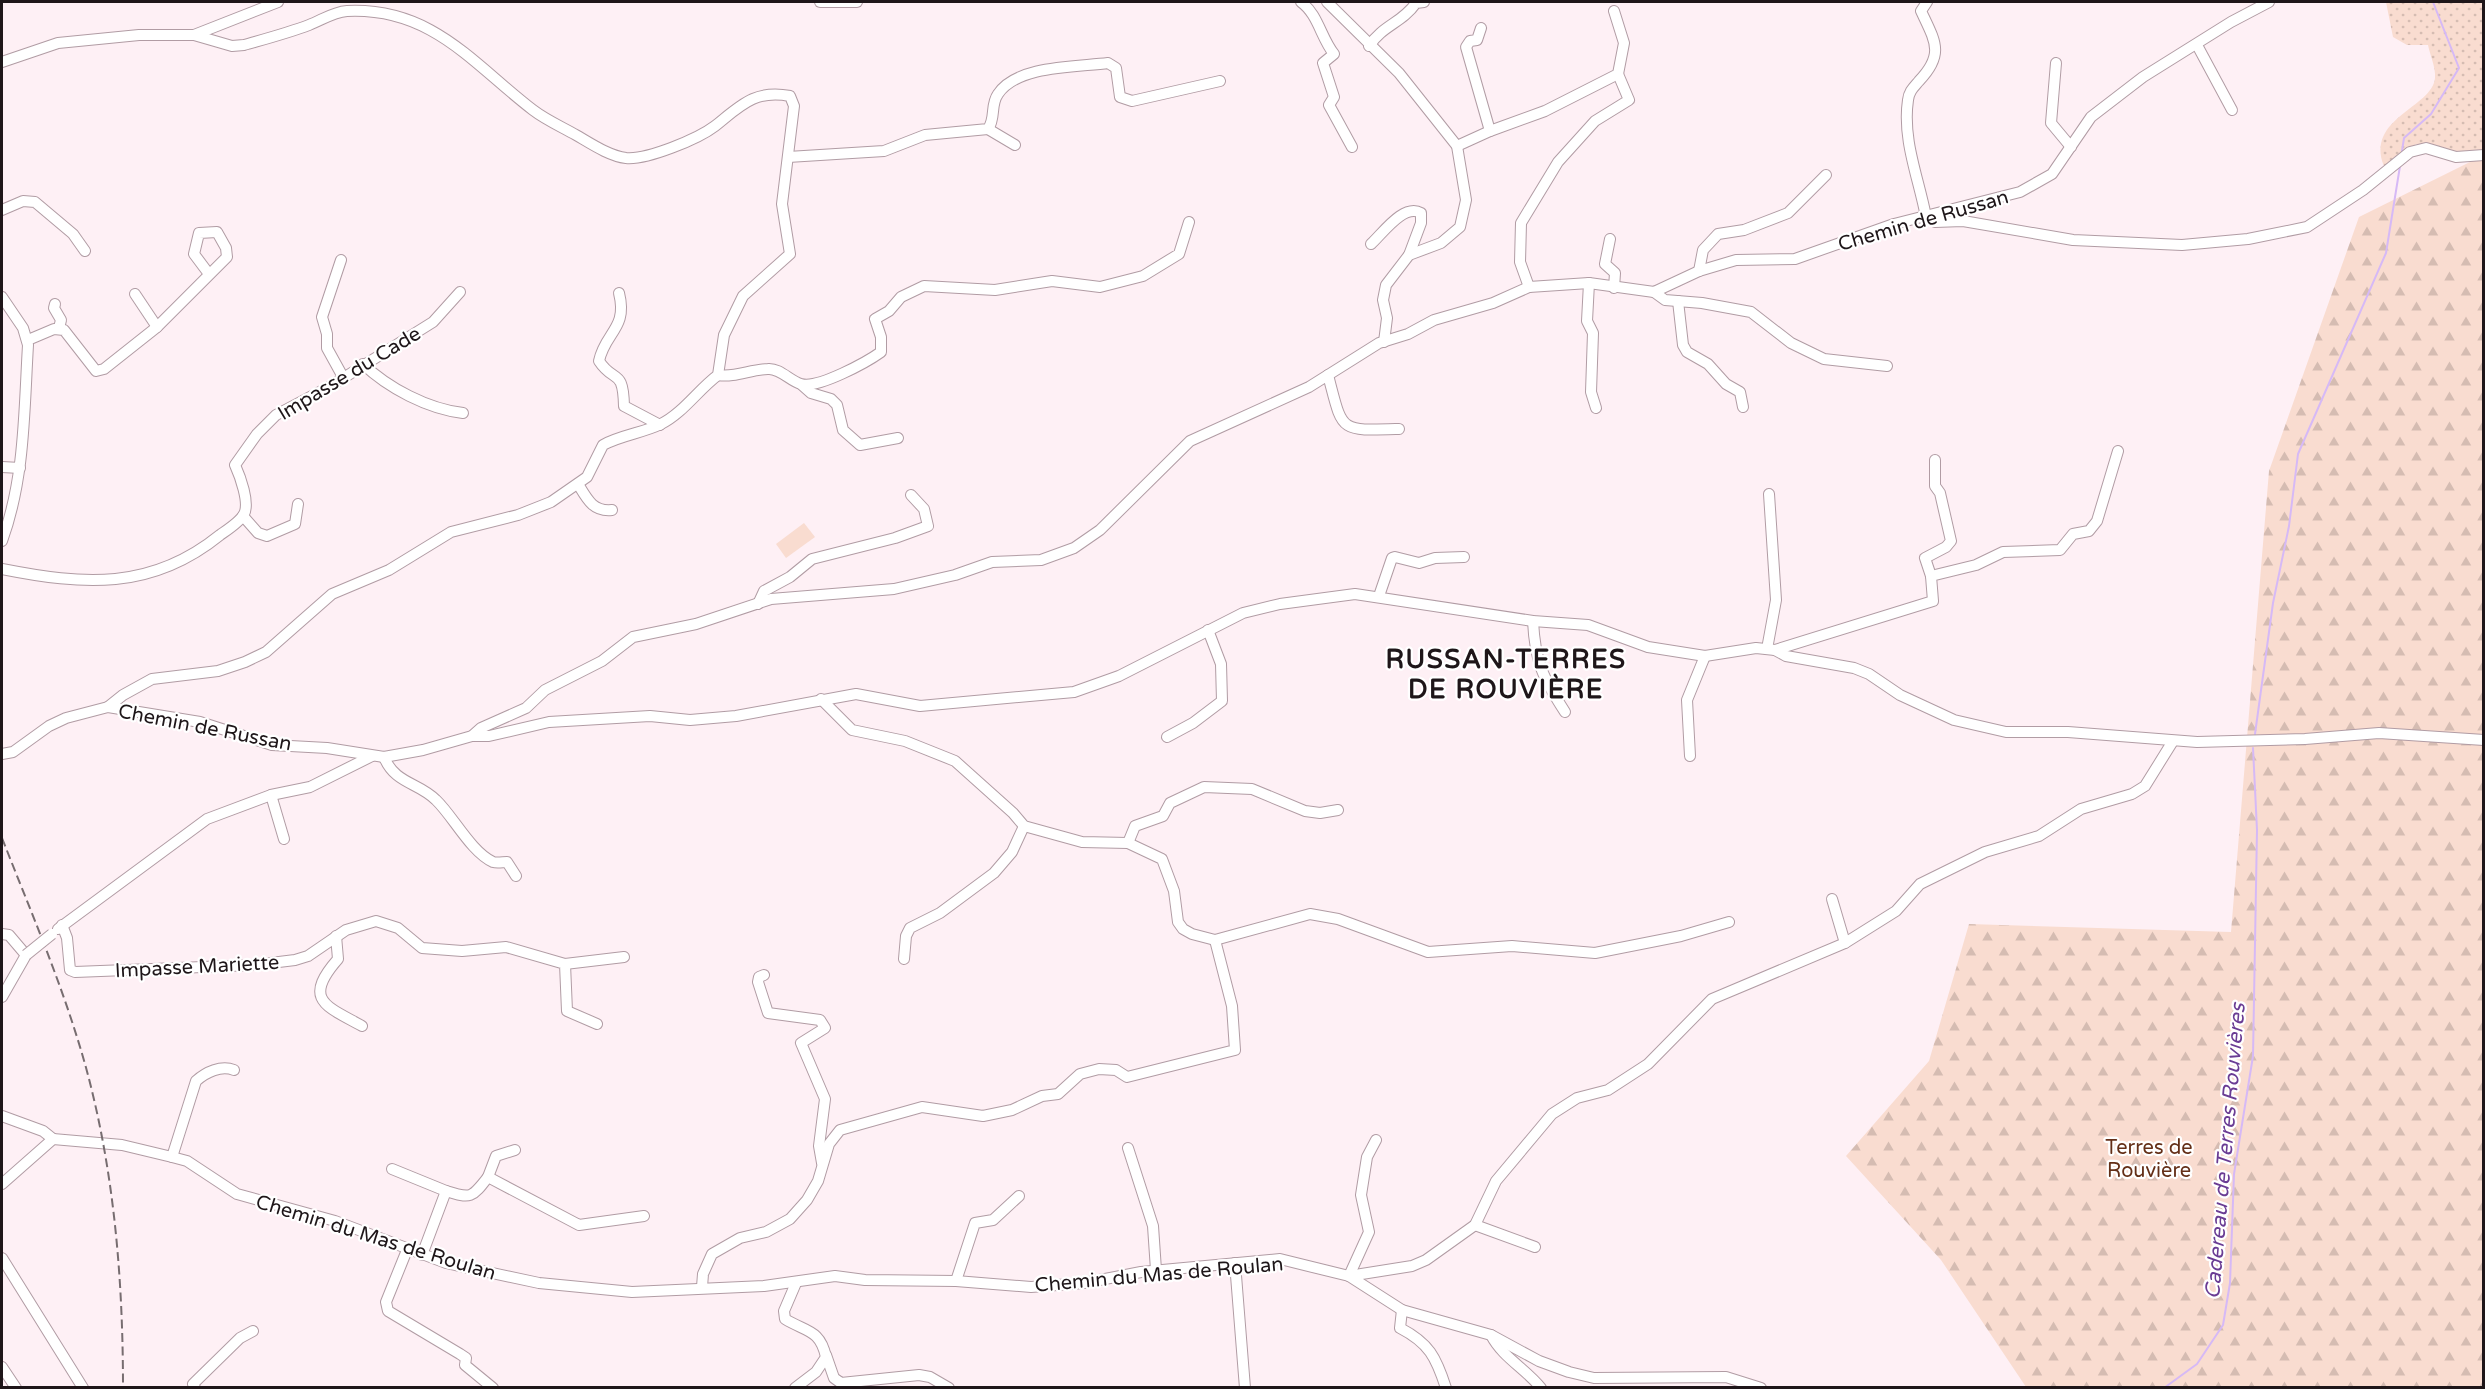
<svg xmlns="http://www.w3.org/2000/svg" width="2485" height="1389" font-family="'Varela Round',sans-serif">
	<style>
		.grass { fill: url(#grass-dots) }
		.forest { fill: url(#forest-firs) }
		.pitch { fill: #f9dcd0 }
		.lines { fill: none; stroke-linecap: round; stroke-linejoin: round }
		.stream { stroke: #d6b9f6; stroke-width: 2 }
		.minor-casing { stroke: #b19ca4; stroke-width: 12 }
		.minor { stroke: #fff; stroke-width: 10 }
		.rail { stroke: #776d70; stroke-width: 2; stroke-dasharray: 9 4.5; stroke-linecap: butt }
		.minor-bridge-casing { stroke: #b19ca4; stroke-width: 12; stroke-linecap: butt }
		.minor-bridge { stroke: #fff; stroke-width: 10 }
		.labels { text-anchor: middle; stroke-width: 4.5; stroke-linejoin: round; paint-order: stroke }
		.street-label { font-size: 20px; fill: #1e1619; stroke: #fff }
		.park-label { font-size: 20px; fill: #642f17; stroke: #fff }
		.water-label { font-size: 21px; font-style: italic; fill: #6a3c94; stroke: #fff }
		.district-label { font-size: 26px; font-weight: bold; letter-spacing: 1.5px; fill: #1e1619; stroke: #fff }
	</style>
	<defs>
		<pattern id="grass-dots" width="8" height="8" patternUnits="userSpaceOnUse" patternTransform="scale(1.5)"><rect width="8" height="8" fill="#f9dcd0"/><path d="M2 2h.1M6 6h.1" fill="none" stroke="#d5bcb2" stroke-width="1.8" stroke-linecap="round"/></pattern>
		<pattern id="forest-firs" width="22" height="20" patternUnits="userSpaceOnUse" patternTransform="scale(1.5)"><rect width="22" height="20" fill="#f9dcd0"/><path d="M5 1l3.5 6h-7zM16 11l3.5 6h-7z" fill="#d5bcb2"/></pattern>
	</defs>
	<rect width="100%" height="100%" fill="#fef0f5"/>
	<path class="grass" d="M2386,2H2483V151L2460,154L2437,146L2416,144L2384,166C2365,118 2432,108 2435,78C2436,68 2430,55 2428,45H2407L2393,37Z"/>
	<path class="forest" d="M2483,159V1387H2026L1941,1260L1846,1156L1929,1061L1969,924L2231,932L2269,471L2359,217L2474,160Z"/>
	<path class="pitch" d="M804,523L815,537L786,558L776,544Z"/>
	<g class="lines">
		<g class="stream">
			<path d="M2402,151L2404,138L2431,114L2459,68L2433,2"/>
			<path d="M2255,734L2273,603L2289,526L2298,454L2386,253L2400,166"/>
			<path d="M2164,1388L2197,1364L2223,1325L2230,1283L2234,1174L2253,1056L2257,830L2253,748"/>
		</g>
		<defs>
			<g id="minor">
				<path d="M820,2H857"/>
				<path d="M1301,2C1318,14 1321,38 1334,54L1323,63L1334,97L1329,105L1352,147"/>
				<path d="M1327,2L1399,73L1457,146L1466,200L1460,227L1441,243L1409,255L1386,285L1383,300L1387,318L1384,342"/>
				<path d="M1481,28L1477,40L1470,41L1466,47L1490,131"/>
				<path d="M2197,45L2232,110"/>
				<path d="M1369,46C1383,25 1402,23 1416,3L1424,2"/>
				<path d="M2,62L58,43L139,35H194L278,2"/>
				<path d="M2056,63L2051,123L2071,147"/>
				<path d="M988,129L1015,145"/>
				<path d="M1457,146L1490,131L1545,111L1618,74L1624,43L1614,11"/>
				<path d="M788,157L884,151L925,135L988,129C996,118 990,105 998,94C1017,65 1077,67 1108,63L1116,68L1120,97L1132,101L1220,81"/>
				<path d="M2,210L23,201L35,202L73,234L85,251"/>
				<path d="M1926,217C1919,179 1902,140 1908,100C1909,91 1914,87 1919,81C1945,54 1935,41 1921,11L1927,2"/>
				<path d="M1927,218L1935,222L1963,221L2073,240L2182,245L2248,239L2307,227L2363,190L2410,152L2426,148L2456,157L2484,155"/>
				<path d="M1610,239L1605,264L1615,273L1614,288"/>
				<path d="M1371,244C1383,233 1404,203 1421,213V223L1409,255"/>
				<path d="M341,260L322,317L327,334V348L343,377"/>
				<path d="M1699,271L1703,250L1718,234L1744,230L1788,213L1826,175"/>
				<path d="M1589,283L1587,321L1593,333L1591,392L1596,408"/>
				<path d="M1529,287L1520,262L1521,223L1558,162L1595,121L1629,100L1618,74"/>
				<path d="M1654,292L1665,300L1702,303L1751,312L1791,343L1824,359L1887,366"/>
				<path d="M619,293C628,329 605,332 599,361C614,384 623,367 624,406L660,425"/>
				<path d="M135,294L157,327"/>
				<path d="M2,297L23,328L28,345C24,411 25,478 2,541"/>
				<path d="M1678,301L1683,345L1687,352L1708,364L1726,384L1740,392L1743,407"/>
				<path d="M55,304L54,308L61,320L59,328"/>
				<path d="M28,340L54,329L64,330L96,371L104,369L157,327L227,257L226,248L217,232L199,233L194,254L209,274"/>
				<path d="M363,364C388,388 428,409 463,413"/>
				<path d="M718,375C735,378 751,369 768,369C780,368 790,381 801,384C818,389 867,362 881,352V337L875,319L889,311L901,297L924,286L995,290L1052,281L1100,287L1143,276L1179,254L1189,222"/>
				<path d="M1328,375C1343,432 1338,431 1399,429"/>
				<path d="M802,385L811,393L831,399L837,405L843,430L860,445L898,438"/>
				<path d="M2,467L20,468"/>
				<path d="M578,484C587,499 593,512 612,510"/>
				<path d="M243,516L258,533L267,536L295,524L298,504"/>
				<path d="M2,569C83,585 151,591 220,535C227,530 240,522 244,514C250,503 240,476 235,465L257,434L276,415L329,387L433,322L460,292"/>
				<path d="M1931,576L1925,558L1946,547L1951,541L1940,493L1935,486V460"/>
				<path d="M1379,596L1392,558L1395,557L1419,563L1435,558L1464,557"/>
				<path d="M758,604L764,591L790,577L812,559L895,538L928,526L924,509L911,495"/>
				<path d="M1533,621C1535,662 1543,678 1565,712"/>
				<path d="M1767,649L1776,600L1769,494"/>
				<path d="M1775,650L1933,601L1931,576L1976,565L2003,552L2060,550L2073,534L2089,531L2097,521L2118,451"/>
				<path d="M821,699L852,730L905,741L955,761L1013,813L1024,826L1082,842L1128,843L1162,859L1174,891L1178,922L1183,929L1192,934L1215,940L1310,914L1338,919L1428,952L1512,946L1595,953L1681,936L1729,922"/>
				<path d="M108,707L123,695L152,679L218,671L245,662L266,652L332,594L389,570L451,532L518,515L551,502L587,477L603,445C621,435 643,433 661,424C683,413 698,390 718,375L724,335L743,296L790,254L782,204L794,106L790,96C755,89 740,106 715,126C698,139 647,160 626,158C609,156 590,143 576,135C562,127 546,120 533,110C473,64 432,7 347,11C333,12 322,20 309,25C288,33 265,39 244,45L232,46L194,35"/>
				<path d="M472,736H489L549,722L650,716L690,720L736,716L856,694L920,706L1074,692L1119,676L1243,613L1280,604L1355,594L1533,621L1588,625L1648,647L1705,656L1756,648L1775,650L1786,656L1854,668L1869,674L1900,695L1954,720L2006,732H2068L2197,742L2305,739L2379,733L2484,740"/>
				<path d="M1167,737L1193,723L1222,701L1221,664L1208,630"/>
				<path d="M2,754L13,752L49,726L66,718L108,707L200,722L272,745L327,748L384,757L423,750L472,736L481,728L526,708L545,690L602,661L633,637L696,624L771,599L894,589L955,575L992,562L1041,560L1074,548L1100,530L1190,441L1309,387L1379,343L1408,334L1434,320L1493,303L1529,287L1589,283L1654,292L1699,271L1736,260L1795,259L1894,224L2020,192L2052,174L2091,117L2143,77L2231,22L2269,2"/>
				<path d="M1690,756L1687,700L1705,656"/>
				<path d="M384,757C395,784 418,782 436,800C453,816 471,852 493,862C497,863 503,862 507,862L516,876"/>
				<path d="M271,795L284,839"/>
				<path d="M1128,843L1135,826L1163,816L1170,803L1204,787L1252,789L1305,811L1320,813L1338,810"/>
				<path d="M1832,899L1845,943"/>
				<path d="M62,925L67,938L70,970L75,972L254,965L295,960L308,956L346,930L376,921L398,928L422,948L462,951L506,947L565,964L567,1011L597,1024"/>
				<path d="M58,929L207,819L271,795L310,787L372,756"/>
				<path d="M2,934L9,935L26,955L2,997"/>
				<path d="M336,936L338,959C302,1000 326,1006 362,1026"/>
				<path d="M904,959L906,936L910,928L940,913L994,873L1012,852L1024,826"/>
				<path d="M565,964L624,957"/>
				<path d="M764,975L759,977L758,982L768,1013L820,1020L825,1028L801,1043L825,1099L819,1146L822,1163"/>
				<path d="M2,1116L43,1131L53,1139"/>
				<path d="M53,1139L122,1145L172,1157L187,1161L237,1194L335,1221L446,1263L539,1283L632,1292L764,1286L835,1276L865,1280L956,1281L1031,1287L1084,1283L1141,1272L1280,1259L1349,1276L1402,1310L1491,1335L1539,1361L1569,1372L1594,1378L1726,1377L1761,1388"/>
				<path d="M1128,1148L1153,1226L1156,1270"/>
				<path d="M172,1157L196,1081C206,1072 221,1065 234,1070"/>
				<path d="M392,1169L446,1191L422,1255"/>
				<path d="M488,1177L496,1156L515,1150"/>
				<path d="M2,1184L53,1139"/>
				<path d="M446,1191C471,1199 472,1198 488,1177L579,1225L644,1216"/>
				<path d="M1475,1225L1535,1247"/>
				<path d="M407,1250L386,1302L388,1311L460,1354L466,1358L465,1365L493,1388"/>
				<path d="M2,1258L83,1388"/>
				<path d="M1235,1263L1245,1388"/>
				<path d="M1349,1276L1412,1266L1426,1260L1475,1225L1496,1181L1552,1114L1577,1098L1608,1090L1648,1064L1712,999L1845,943L1896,911L1920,884L1985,852L2039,836L2081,809L2132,794L2145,786L2173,741"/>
				<path d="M1349,1276L1369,1232L1361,1195L1367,1157L1376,1140"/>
				<path d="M956,1281L975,1223L993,1220L1019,1196"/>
				<path d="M702,1287L703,1274L712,1254L740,1238L766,1232L790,1219L807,1200L818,1181L829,1144L840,1130L922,1107L983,1116L1012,1110L1042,1096L1058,1094L1080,1074L1099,1069L1116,1070L1127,1077L1235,1050L1232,1006L1215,940"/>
				<path d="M1402,1310L1400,1328C1429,1343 1436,1357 1446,1388"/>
				<path d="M1491,1335C1503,1358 1525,1368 1541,1388"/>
				<path d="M826,1355L834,1378L841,1383L919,1375L930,1377L949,1388"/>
				<path d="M2,1367L16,1388"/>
				<path d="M195,1388L193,1384L240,1338L253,1331"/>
				<path d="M795,1388L816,1372L826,1357C820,1329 806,1332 785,1319L784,1311L796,1283"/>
			</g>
		</defs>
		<use href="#minor" class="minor-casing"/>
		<use href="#minor" class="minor"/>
		<path class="rail" d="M2,838C31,912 63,986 85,1064C114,1169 123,1278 123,1388"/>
		<defs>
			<path id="minor-bridge" d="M26,955L52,934"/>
		</defs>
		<use href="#minor-bridge" class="minor-bridge-casing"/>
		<use href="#minor-bridge" class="minor-bridge"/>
	</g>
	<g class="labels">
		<g class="street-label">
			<text transform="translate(1923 220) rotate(-16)" y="7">Chemin de Russan</text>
			<text transform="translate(349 373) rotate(-31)" y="7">Impasse du Cade</text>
			<text transform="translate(205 727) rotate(11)" y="7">Chemin de Russan</text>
			<text transform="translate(197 966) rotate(-3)" y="7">Impasse Mariette</text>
			<text transform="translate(376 1237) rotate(17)" y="7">Chemin du Mas de Roulan</text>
			<text transform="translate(1159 1274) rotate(-5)" y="7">Chemin du Mas de Roulan</text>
		</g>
		<g class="park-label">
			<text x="2149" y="1154">Terres de<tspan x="2149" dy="23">Rouvière</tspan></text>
		</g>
		<g class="water-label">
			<text transform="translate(2225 1151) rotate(-85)" y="7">Cadereau de Terres Rouvières</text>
		</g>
		<g class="district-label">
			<text x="1506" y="668">RUSSAN-TERRES<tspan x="1506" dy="30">DE ROUVIÈRE</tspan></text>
		</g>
	</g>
	<rect width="2485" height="1389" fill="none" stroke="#1e1619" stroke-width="6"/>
</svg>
